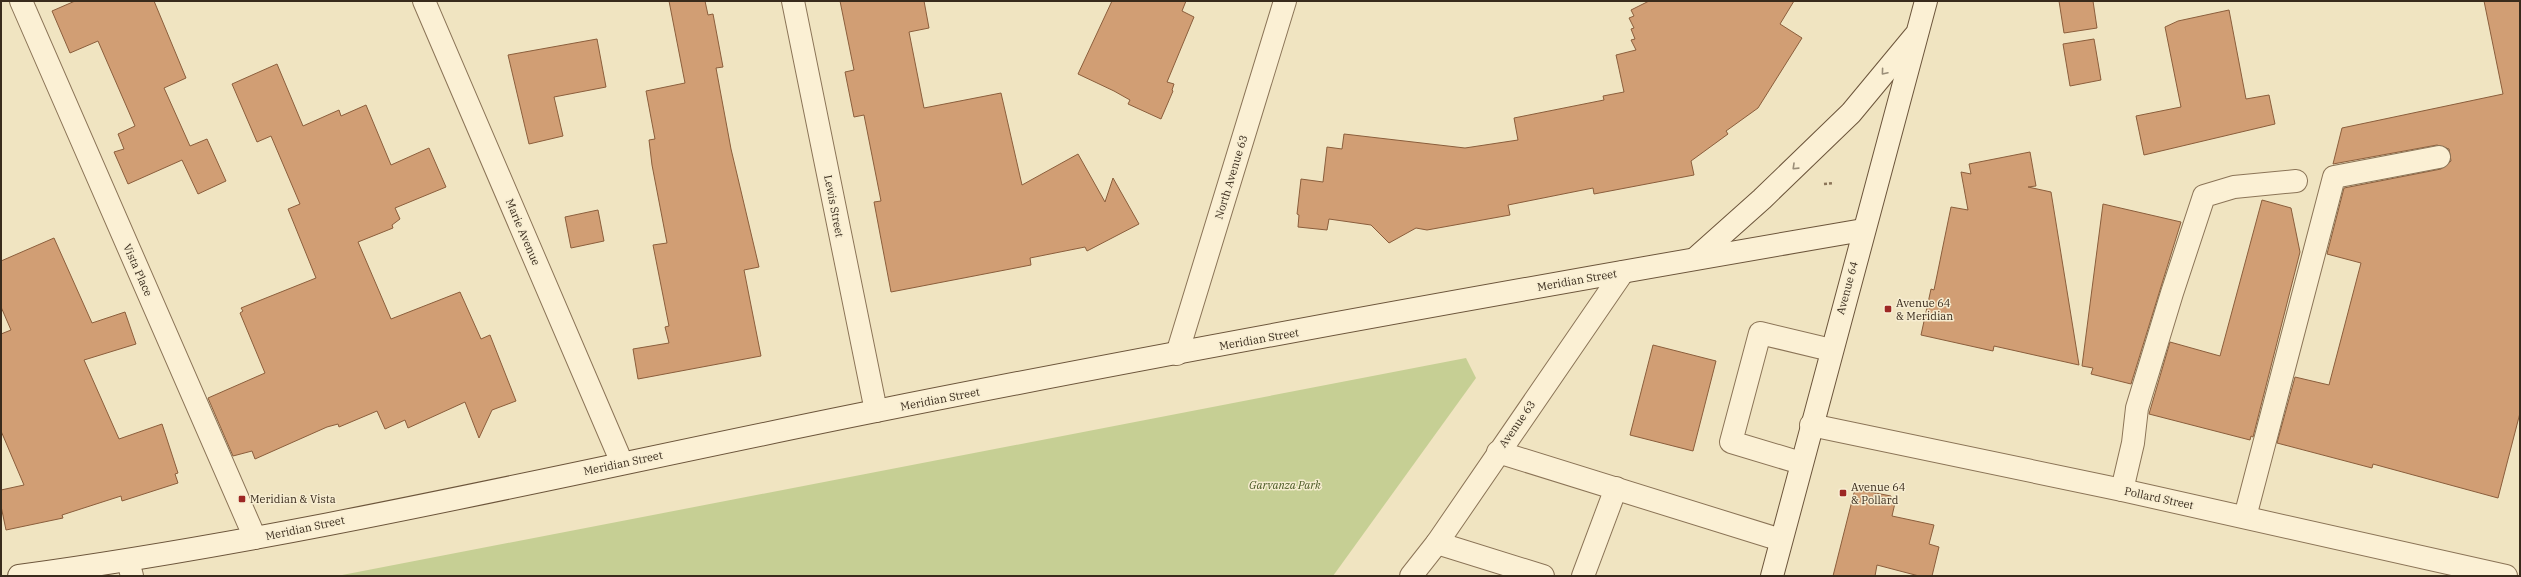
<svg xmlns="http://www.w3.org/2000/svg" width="2521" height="577" font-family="'IBM Plex Serif',serif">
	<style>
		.green { fill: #c6cf94 }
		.building { fill: #d19e74; stroke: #8b5e3c }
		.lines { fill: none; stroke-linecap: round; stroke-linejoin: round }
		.lane-casing { stroke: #8b7457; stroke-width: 24 }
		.street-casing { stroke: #8b7457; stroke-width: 24 }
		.secondary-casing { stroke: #6c553b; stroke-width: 24 }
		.path { stroke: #8b7457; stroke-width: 2.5; stroke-dasharray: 3 2; stroke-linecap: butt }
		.lane { stroke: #fbf0d4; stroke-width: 22 }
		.street { stroke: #fbf0d4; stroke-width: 22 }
		.secondary { stroke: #fbf0d4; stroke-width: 22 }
		.oneway { stroke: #9a8e78 }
		.poi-dot { fill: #9d2724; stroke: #f7edd1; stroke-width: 1.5 }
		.labels { text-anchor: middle; stroke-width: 3; stroke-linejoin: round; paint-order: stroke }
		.street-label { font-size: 11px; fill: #392b1c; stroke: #f7edd1 }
		.poi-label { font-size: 11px; fill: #392b1c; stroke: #f7edd1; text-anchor: start }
		.park-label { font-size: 11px; font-style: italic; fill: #485722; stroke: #f7edd1 }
	</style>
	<rect width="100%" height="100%" fill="#f0e4c1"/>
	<path class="green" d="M1466,358L1476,378L1333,576H337Z"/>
	<g class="building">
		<path d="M75,1H154L186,78L164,88L190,146L207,139L226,181L198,194L182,160L128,184L114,152L124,149L118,134L135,126L98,41L70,53L52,11Z"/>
		<path d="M669,1H705L708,15L713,14L723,67L716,68L731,149L759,267L744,270L761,356L638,379L633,349L669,343L665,327L669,326L653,245L667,243L652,165L649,140L655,139L646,91L685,83Z"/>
		<path d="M840,1H924L929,28L909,32L924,108L1001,93L1022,185L1078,154L1105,202L1113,178L1139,224L1087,251L1085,247L1030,258L1031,265L891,292L874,202L881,201L864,115L854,117L845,72L854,70Z"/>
		<path d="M1112,1H1186L1182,11L1194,17L1167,82L1174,84L1172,90L1173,91L1161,119L1128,104L1130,100L1114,91L1078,74Z"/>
		<path d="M1649,1H1794L1780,24L1802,38L1758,108L1726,131L1728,134L1691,161L1694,175L1594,194L1593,188L1508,205L1510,215L1427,230L1416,228L1389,243L1371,225L1329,219L1327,230L1298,227L1299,215L1297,214L1301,179L1323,182L1327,147L1342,149L1344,134L1465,148L1518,140L1514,118L1604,100L1603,96L1624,92L1616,55L1636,50L1631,40L1635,39L1631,29L1634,28L1629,18L1634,16L1631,10Z"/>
		<path d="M2059,1H2093L2097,28L2064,33Z"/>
		<path d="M2484,1H2520V413L2498,498L2373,464L2372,468L2277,443L2295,377L2329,385L2361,263L2327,254L2344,188L2441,169L2451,161L2449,149L2437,145L2333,164L2342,128L2503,94Z"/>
		<path d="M2229,10L2246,99L2269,95L2275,124L2144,155L2136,116L2181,107L2165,27L2178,21Z"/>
		<path d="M597,39L606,87L554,97L563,136L529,144L508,55Z"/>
		<path d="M2094,39L2101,80L2070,86L2063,44Z"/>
		<path d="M277,64L303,126L339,110L341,116L366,105L391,165L429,148L446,187L395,208L400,219L392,225L393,228L358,242L391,319L460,292L481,339L490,335L516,401L492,410L479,438L465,402L408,428L405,420L385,429L377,411L339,427L338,424L327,427L255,459L252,451L233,456L208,398L265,373L240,313L243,311L241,308L316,278L288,209L300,204L271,136L257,142L232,84Z"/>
		<path d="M2030,152L2036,186L2028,187L2051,192L2079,365L1994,346L1993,351L1921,335L1931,289L1934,290L1951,207L1968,210L1961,172L1971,174L1969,164Z"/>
		<path d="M2262,200L2291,208L2300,252L2253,437L2251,436L2250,440L2149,414L2170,342L2220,356Z"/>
		<path d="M2103,204L2181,222L2131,384L2091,374L2093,368L2082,366Z"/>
		<path d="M598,210L604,241L571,248L565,217Z"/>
		<path d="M54,238L92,323L125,312L136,344L84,360L119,439L162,424L178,473L175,474L178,483L122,501L121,496L62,515L63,518L6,530L1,506V490L24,485L1,431V334L11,330L1,307V261Z"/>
		<path d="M1653,345L1716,361L1693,451L1630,435Z"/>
		<path d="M1855,489L1891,496L1890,502L1895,503L1892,516L1934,525L1929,544L1939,547L1932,576H1919L1877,565L1875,576H1833Z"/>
	</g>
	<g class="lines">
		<defs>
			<g id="lane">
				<path d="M21,1L255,538"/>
				<path d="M1498,452L1781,540"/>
				<path d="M1801,463L1731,442L1760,333L1831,350"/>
				<path d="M2122,490L2133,443L2137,408L2172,293L2204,196L2234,187L2296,181"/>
				<path d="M2245,517L2334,177L2439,157"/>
				<path d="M1437,543L1543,576"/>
				<path d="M128,561L132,576"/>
				<path d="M1583,576L1616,488"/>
			</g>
			<g id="street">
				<path d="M424,1L622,463"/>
				<path d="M793,1L876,411"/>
				<path d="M1177,354L1285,1"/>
				<path d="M1811,425L2122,490L2506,576"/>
				<path d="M1411,576L1437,543L1623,272"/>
			</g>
			<g id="secondary">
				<path d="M1697,257L1762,199L1851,113L1914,37"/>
				<path d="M19,576C305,537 587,469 871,412C1200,346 1532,287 1863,230"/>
				<path d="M1772,576L1926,1"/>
			</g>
		</defs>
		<use href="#lane" class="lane-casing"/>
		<use href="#street" class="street-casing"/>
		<use href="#secondary" class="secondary-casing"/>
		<path class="path" d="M1824,184L1834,183"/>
		<use href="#lane" class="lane"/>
		<use href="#street" class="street"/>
		<use href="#secondary" class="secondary"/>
	</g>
	<defs><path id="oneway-chevron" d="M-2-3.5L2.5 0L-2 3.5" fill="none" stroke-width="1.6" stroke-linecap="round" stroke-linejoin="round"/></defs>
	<g class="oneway">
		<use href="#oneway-chevron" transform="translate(1884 72) rotate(130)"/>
		<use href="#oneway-chevron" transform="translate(1795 167) rotate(136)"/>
	</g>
	<g class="poi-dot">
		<rect x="1884" y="305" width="8" height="8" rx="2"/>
		<rect x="1839" y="489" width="8" height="8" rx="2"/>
		<rect x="238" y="495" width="8" height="8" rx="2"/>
	</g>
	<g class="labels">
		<g class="street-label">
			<text transform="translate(1231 177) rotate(-73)" y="4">North Avenue 63</text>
			<text transform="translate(834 206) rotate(79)" y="4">Lewis Street</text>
			<text transform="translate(523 232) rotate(67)" y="4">Marie Avenue</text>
			<text transform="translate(138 270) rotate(66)" y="4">Vista Place</text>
			<text transform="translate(1577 280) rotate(-10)" y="4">Meridian Street</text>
			<text transform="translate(1847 288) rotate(-75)" y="4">Avenue 64</text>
			<text transform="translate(1259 339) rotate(-10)" y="4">Meridian Street</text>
			<text transform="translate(940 399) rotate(-11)" y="4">Meridian Street</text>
			<text transform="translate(1517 424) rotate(-55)" y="4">Avenue 63</text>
			<text transform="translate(623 463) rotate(-12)" y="4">Meridian Street</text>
			<text transform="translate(2159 498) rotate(12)" y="4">Pollard Street</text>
			<text transform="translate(305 528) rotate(-12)" y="4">Meridian Street</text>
		</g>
		<g class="poi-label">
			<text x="1896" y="307">Avenue 64<tspan x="1896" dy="13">&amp; Meridian</tspan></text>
			<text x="1851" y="491">Avenue 64<tspan x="1851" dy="13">&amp; Pollard</tspan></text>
			<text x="250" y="503">Meridian &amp; Vista</text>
		</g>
		<g class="park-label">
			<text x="1285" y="489">Garvanza Park</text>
		</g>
	</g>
	<rect width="2521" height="577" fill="none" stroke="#392b1c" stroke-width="4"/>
</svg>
